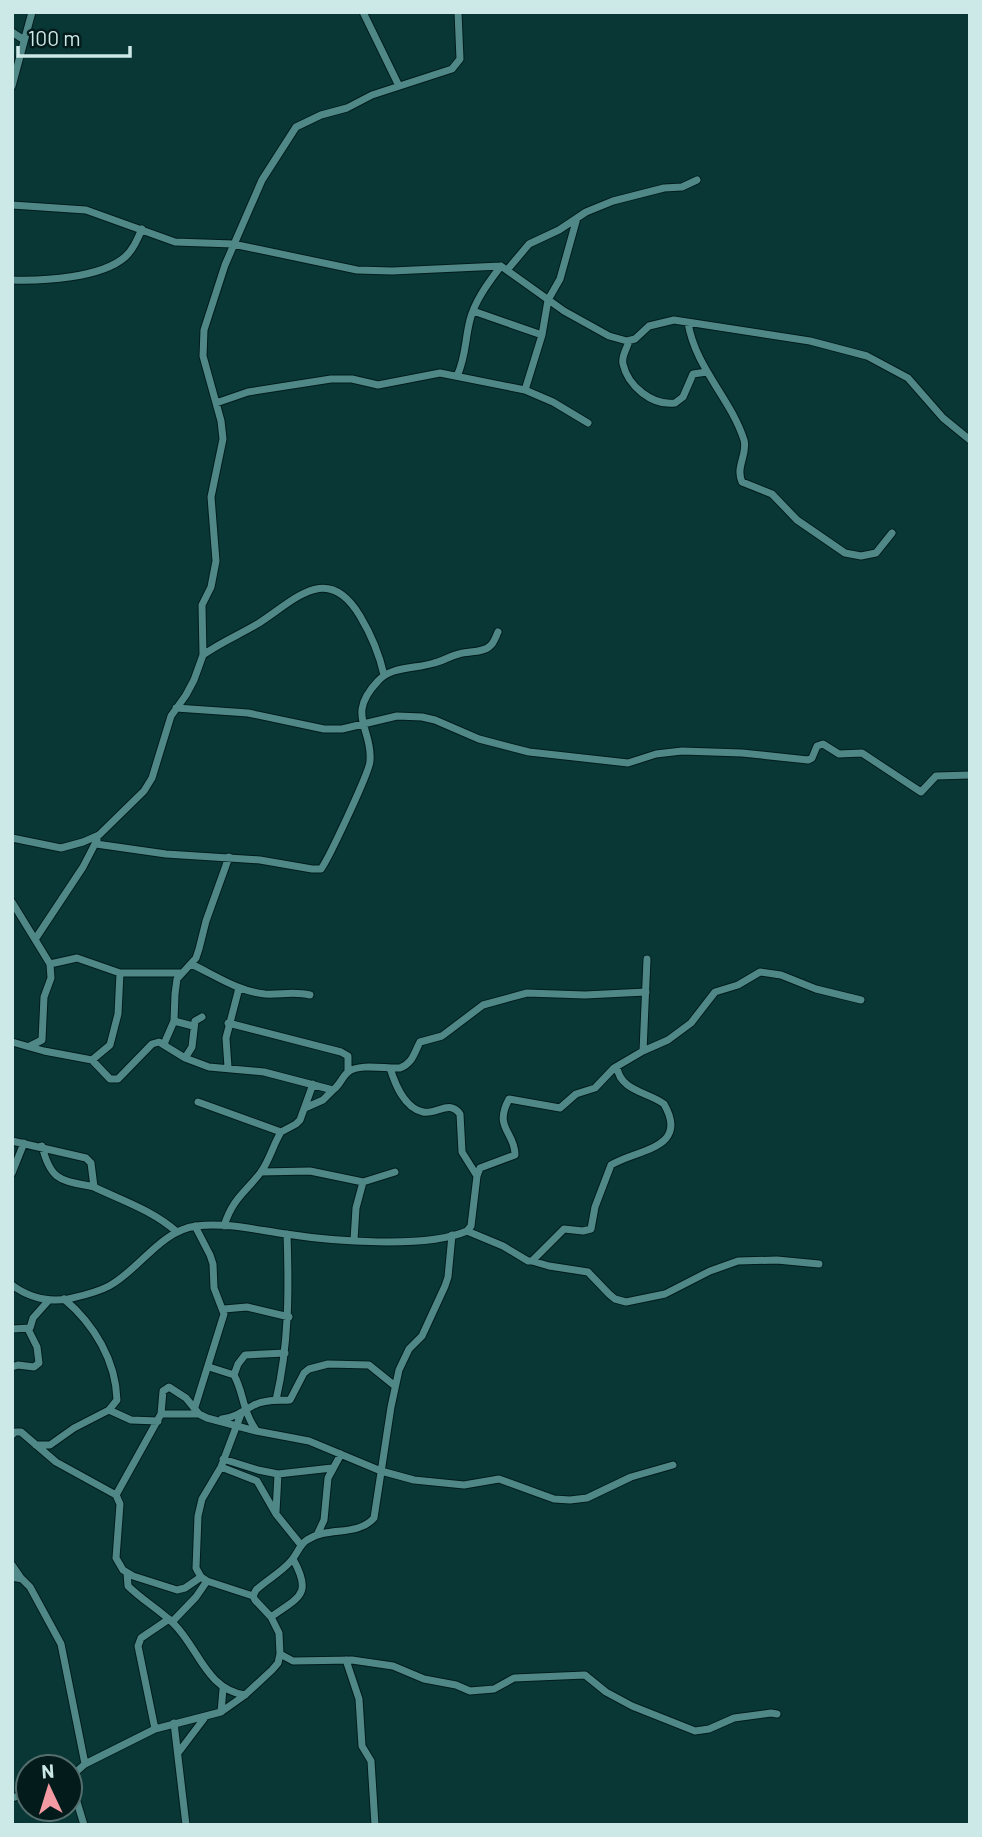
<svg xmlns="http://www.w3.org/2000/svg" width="982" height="1837" viewBox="0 0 982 1837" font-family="Barlow,sans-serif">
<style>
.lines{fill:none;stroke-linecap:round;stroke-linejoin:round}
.minor-casing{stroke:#001c1c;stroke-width:9}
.minor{stroke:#4f8887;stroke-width:7}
</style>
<rect width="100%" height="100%" fill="#083736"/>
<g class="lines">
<g class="minor-casing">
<path id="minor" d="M363,12L399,86
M12,32L24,40
M12,86L32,12
M12,205L86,210L175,242L233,244L357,270L392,271L501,266L564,311L609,336L627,341L635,339L649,326L674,320L810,341L867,356L908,378L943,418L970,440
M508,269L529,244L559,230L586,212L613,201L664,188L682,187L697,180
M12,280C43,281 101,278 125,257C133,250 137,240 142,229
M473,311L542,335
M688,323C696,369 730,397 744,440C748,454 735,467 742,482L772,494L797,520L845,553L861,556L876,553L892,533
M629,341C627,349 621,356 623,364C628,386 652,406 675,403L683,397L693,374L707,372
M457,376C466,357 465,339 470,320C475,300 489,282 501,266
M525,390L542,335L548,300L560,279L577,218
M216,403L248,392L331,379H352L378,385L440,373L525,390L553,402L588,423
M203,655C221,642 241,634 259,623C296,599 328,562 360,616C372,636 379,653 384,675
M176,708L248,713L324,729H342L397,716L422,717L435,720L479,739L529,752L628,763L656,754L682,751L742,753L808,760L812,758L817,746L823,744L839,754L862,753L921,792L936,776L970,775
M12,838L61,848L83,842L99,835L144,791L152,778L171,716L186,695L194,680L203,655L202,605L211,587L216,561L211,497L223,439L221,421L203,356L204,330L225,265L262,180L296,127L321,115L347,108L372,95L452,69L460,59L458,12
M96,844L166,854L260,860L312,869H321C328,860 370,771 370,761C373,728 345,716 378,681C391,666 416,669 434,663C443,661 450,656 459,654C468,651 483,653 490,646C494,643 496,636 498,632
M12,902L50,964L51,978L44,997L42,1040L30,1046
M36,938L83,867L97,840
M50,964L77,958L120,973H182
M191,964C215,975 237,991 265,994C280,995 294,991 310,995
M174,1021L193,1026
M228,1023L341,1052L348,1056V1072
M12,1042L44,1051L92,1060L110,1079H118L152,1044L159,1042L185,1058L209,1067L264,1072L333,1090C340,1085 342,1077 348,1072C360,1063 386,1069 400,1068C413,1063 414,1053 420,1042L442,1036L483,1005L527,993L585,995L646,992
M164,1044L174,1021L175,994L177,979L196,958L199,949L206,921L229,857
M643,1051L668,1040L691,1023L715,992L738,985L760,972L781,975L816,989L861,1000
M185,1058L192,1047L195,1021L202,1017
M92,1060L110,1045L118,1014L120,973
M228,1067L226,1038L239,988
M390,1068C395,1084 404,1108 423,1112C437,1115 449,1099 460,1114L462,1152L477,1176
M198,1102L281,1132
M305,1108L323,1100L333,1090
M12,1141L86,1158L91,1163L94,1187C123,1201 152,1210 177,1232
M42,1146C51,1182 61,1180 94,1187
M261,1172L310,1171L363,1182
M12,1173L24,1143
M224,1226C233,1198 245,1193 261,1172C270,1159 273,1145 281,1132L296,1124L300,1120L313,1084
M467,1231L503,1246L528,1261H532L564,1229L583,1231L591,1229L595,1207L611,1165C637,1149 690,1149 664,1104C648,1092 620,1091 617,1067
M354,1240L356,1208L363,1182L395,1172
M532,1261L549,1266L588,1272L609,1294L615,1299L626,1302L665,1294L710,1271L738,1261L777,1260L819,1264
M12,1285C28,1297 48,1302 68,1299C81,1296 96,1293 109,1286C139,1270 160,1231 196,1226C225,1222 257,1230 286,1234C331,1241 426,1249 467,1231L471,1226L477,1176L480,1168L515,1155C515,1131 493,1129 509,1099L560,1108L576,1094L595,1088L614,1068L643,1051L647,959
M224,1309L247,1307L289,1317
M12,1329L30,1328L33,1318L49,1300
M12,1367L18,1365L34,1367L39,1363L37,1347L28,1329
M209,1367L234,1375C244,1393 242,1410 256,1430
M234,1375L238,1364L245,1355L285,1353
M276,1400C289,1345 289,1290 287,1234
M195,1407L224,1314L214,1288L213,1264L210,1255L195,1226
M109,1410L131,1420L158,1421
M161,1414H199
M241,1414L221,1467L202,1499L198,1516L196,1568L201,1577L207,1581L253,1596
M222,1419C236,1417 243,1411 254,1405C266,1399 278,1401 290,1400L304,1373L309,1369L328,1364L369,1365L395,1386
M12,1435L15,1432H21L56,1462L116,1495L120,1504L116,1558L123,1570L133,1576L177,1590L185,1588L201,1577
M36,1445H50L74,1428L109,1410L117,1400C116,1361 94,1324 64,1299
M223,1459L258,1470L278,1474L332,1468
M221,1467L257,1481L276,1514L301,1545
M116,1495L161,1414L163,1391L169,1387L186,1398L199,1414L207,1418L256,1431L309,1441L381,1471L414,1480L464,1485L499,1479L554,1499L570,1500L587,1498L631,1477L673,1465
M276,1512L278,1474
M317,1535L324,1520L328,1478L341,1454
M12,1565L21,1578
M127,1573L128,1586C142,1600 160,1610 174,1624C199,1649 206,1689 245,1695
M12,1577L22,1579L30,1587L61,1644L85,1764
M271,1617C299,1597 313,1595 293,1559
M172,1622L196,1597L207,1581
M280,1654L293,1661L352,1660L393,1666L424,1679L456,1685L470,1691L494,1689L514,1678L585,1675L606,1692L632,1706L695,1731L709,1729L734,1718L771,1713L777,1714
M346,1660L359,1699L362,1746L371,1761L375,1825
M221,1712L223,1689
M174,1723L186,1825
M155,1729L138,1646L141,1638L169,1619
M178,1753L206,1716
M12,1798L28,1793
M84,1825L74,1792L76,1772L85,1764L155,1729L221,1712L245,1695L272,1670L278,1663L280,1654L279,1633L271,1617L255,1600L253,1596L256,1590C267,1580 280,1573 290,1562C297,1555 299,1545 307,1540C328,1526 357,1537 374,1518L391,1407L399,1370L409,1349L422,1336L445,1286L448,1277L452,1235"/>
</g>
<use href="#minor" class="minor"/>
</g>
<rect width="982" height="1837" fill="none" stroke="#cce9e8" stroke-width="28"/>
<g transform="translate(49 1788) rotate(356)"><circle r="33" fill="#041b1b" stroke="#546d6d" stroke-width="2"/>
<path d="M0-5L12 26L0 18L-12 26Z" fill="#f49aa3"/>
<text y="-10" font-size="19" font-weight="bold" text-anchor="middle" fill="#cce9e8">N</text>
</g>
<path d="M18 46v10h112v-10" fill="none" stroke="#cce9e8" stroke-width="3.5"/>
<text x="28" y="46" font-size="21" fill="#cce9e8" stroke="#041b1b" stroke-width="5" paint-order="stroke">100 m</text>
</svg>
